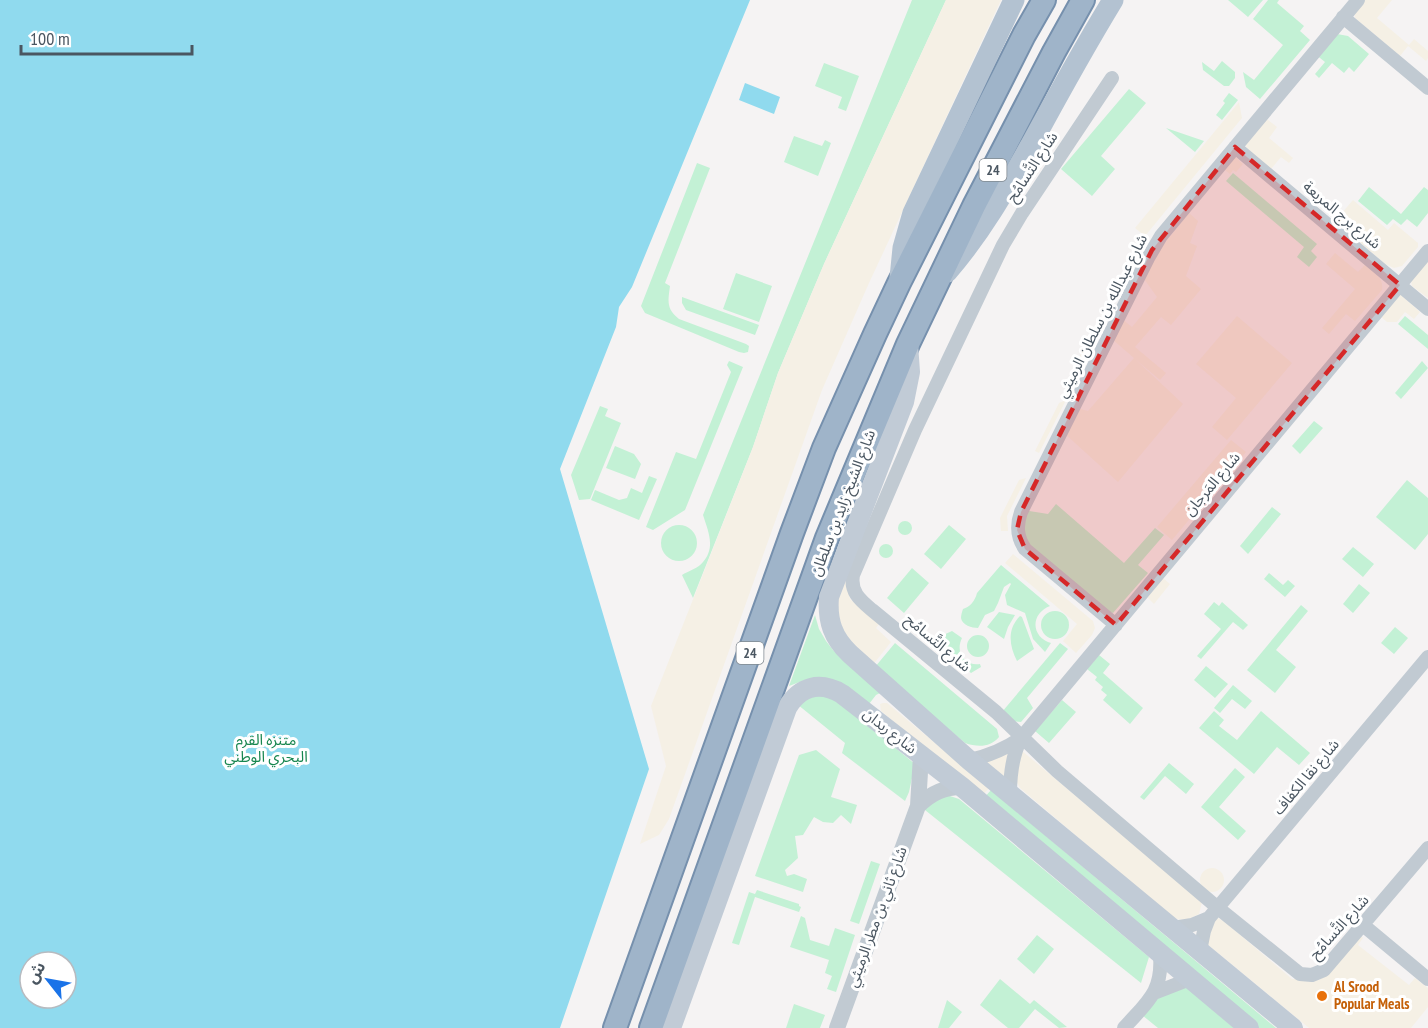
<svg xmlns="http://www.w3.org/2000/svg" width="1428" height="1028" viewBox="0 0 1428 1028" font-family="'PT Sans Narrow','Noto Sans Arabic',sans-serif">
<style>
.green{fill:#c3f1d5}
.sand{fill:#f5f0e5}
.water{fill:#90daee;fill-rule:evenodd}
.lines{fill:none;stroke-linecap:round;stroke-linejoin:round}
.trunk-casing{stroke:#7690ad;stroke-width:26}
.minor{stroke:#c1cad2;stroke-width:14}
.tertiary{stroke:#c1cad2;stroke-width:16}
.secondary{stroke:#c1cbd6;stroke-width:20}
.primary{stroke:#b3c2d1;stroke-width:21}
.trunk{stroke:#9fb4c9;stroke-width:22}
.marked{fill:#d62828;fill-opacity:0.2;stroke:#d62828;stroke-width:4.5;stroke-dasharray:12 8;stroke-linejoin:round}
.food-dot{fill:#e8710a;stroke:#fff;stroke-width:2}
.labels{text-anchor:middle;stroke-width:6;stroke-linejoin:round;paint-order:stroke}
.shield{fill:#fff;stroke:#808990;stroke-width:1.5}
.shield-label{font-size:14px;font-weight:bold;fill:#4a5661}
.street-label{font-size:15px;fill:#4a5661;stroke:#fff}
.park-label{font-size:15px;fill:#17864f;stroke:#fff}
.food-label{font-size:15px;font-weight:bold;fill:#c56008;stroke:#fff;text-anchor:start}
</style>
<rect width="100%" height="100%" fill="#f5f3f3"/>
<path class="green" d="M912,0H946L824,264L778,373L753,447L693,598L682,575C688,571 699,568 703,562C716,547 708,531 703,515Z
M1228,0H1263L1248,17Z
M1268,0H1279L1277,3L1304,26L1300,31L1310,40L1260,99L1246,87L1243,72L1254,80L1283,45L1253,19Z
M1337,34L1348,36L1369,54L1354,72L1349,67L1344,73L1332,63L1319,78L1315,74L1325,62L1315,54Z
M1222,61L1235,72V78L1229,86H1224L1203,70L1202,62L1214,71Z
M824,63L859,76L846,111L838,108L842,97L815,86Z
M1129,89L1146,103L1101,156L1115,169L1092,196L1061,169Z
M1229,93L1238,100L1222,120L1216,115L1225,103L1223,101Z
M1166,128L1204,141L1195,152Z
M794,136L822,146L825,140L831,143L818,176L784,162Z
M697,163L710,168L665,283L670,286C668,301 666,309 679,319L746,344L749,346L748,352L744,353L739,352L645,313L641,306Z
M1233,173L1317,244L1311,251L1317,257L1309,267L1297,257L1304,247L1226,181Z
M1369,187L1401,214L1424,187L1428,190V213L1417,227L1407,219L1401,225L1393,219L1387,225L1358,201Z
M736,273L772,286L759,322L723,309Z
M682,297L759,325L755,335L686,310L682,303Z
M1405,316L1428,335V349L1398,324Z
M729,361L743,367L685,510L653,530L646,527L676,452L696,459L731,372L727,365Z
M1422,361L1428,368L1401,399L1395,393Z
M600,406L608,409L605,416L621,423L590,499L579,500L571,475Z
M1314,421L1323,428L1300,454L1292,446Z
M615,446L634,454L641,464L635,479L606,468Z
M649,476L657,479L639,520L591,500L595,490L619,500L627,498L631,488L642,493Z
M1407,480L1428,498V534L1415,550L1376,517Z
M1056,504L1124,563L1155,528L1164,535L1138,565L1148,573L1113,613L1100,608L1022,542L1023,510L1048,514Z
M1272,507L1281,514L1248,554L1240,546Z
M898 528a7 7 0 1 1 14 0a7 7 0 1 1-14 0Z
M949,525L966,539L941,569L924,554Z
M661 543a18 18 0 1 1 36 0a18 18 0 1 1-36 0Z
M879 551a7 7 0 1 1 14 0a7 7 0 1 1-14 0Z
M1353,547L1374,564L1363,577L1342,559Z
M1001,565L1050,606C1030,614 1031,637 1051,643L1045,652L1033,639L1025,613L1007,605L1005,595L1011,584L1010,583L1004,587L998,603L994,611L985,615L978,628C972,628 962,625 961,618C961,615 962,612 963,609C970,607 975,601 977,593Z
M912,568L929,583L904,613L887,598Z
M1269,573L1283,585L1288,580L1295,586L1285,597L1264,579Z
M1359,584L1370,593L1353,613L1343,604Z
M1214,602L1219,606L1222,602L1248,625L1243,630L1233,622L1201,659L1197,656L1221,629L1204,614Z
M1301,605L1308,611L1276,650L1296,667L1275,693L1247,670Z
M1041 625a14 14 0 1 1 28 0a14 14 0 1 1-28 0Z
M999,612L1015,615L1008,627L1004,639L987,627Z
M815,615L819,629L826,641L833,650L882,692L876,695L869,704L805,680L789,686Z
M1020,616L1022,617L1034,649L1017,661C1009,645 1007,629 1020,616Z
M1395,627L1408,638L1394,654L1381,643Z
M952,631L962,638C955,652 964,666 980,664L981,667L971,673L935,643L941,636Z
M967 646a11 11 0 1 1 22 0a11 11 0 1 1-22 0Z
M895,643L997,729L999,737C990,748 977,747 965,743L875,667Z
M1060,643L1068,649L1027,698L1033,708L1021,722L1012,721L1002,712Z
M1099,655L1110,664L1103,673L1143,708L1130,724L1103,700L1107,695L1101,690L1103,687L1095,680L1097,677L1087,669Z
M1206,666L1228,684L1215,698L1194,680Z
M1233,685L1252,701L1245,709L1232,699L1220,713L1214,708Z
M828,693L915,764L909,792L905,801L842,753L845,743L792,700Z
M1062,700L1076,712L1049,743L1035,731Z
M1214,711L1224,720L1219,726L1237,740L1261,711L1310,753L1299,765L1277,747L1254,774L1199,728Z
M816,750L840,769L831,797L857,805L851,824L841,815L833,823L823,822L814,817L803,835L795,836L798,858L785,870L787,876L794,874L807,879L803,892L755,876L799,755Z
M1169,763L1194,784L1186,794L1165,776L1144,800L1140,797Z
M1235,768L1245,777L1219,807L1246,831L1238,840L1201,807Z
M991,790L1276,1028H1257L983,799Z
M944,794L959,799L1149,957L1141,983L920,806Z
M871,861L880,864L859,924L850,921Z
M757,890L799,904V906L801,907L799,912L755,897L739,945L732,943L749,892L755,894Z
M801,916L805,918L810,940L829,946L835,928L855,935L836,992L827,989L832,976L825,973L829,960L790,947Z
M1037,935L1054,949L1034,974L1017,959Z
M1000,979L1030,1004L1034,1000L1067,1027L1059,1028L1035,1009L1019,1028H1008L980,1005Z
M1185,986L1234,1028H1158L1142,1015L1157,996Z
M947,1000L962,1012L949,1028H938Z
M794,1004L825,1015L820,1028H786Z"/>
<path class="sand" d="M946,0H1001L869,283L822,390L669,819L659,835L640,844L666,766L651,706L753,447L778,373L824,264Z
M1359,0H1392L1377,18L1409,45L1414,39L1428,51V58L1426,61L1408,46L1400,56L1355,18L1354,10Z
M1239,102L1242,118L1145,236L1135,228Z
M1263,116L1277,127L1269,138L1293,158L1289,163L1281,157L1271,169L1250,152L1245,145Z
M1235,157L1243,164L1236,172L1233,170L1230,174L1220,166Z
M1353,200L1388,230L1394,223L1418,243V247L1402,266L1394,268L1385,264L1335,221Z
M1189,213L1198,221L1190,243L1197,246L1186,276L1201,289L1171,325L1161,317L1135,347L1166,373L1160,380L1135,359L1183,404L1118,482L1064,433L1076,408L1088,411L1134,358L1112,339L1122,319L1132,327L1157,297L1142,276L1160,249Z
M1142,246L1115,299L1111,297L1135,248Z
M1335,253L1358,272L1365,265C1374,272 1384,277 1382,290L1355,321L1346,314L1329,334L1322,328L1355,289L1326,264Z
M1428,255V298L1412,286L1410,276Z
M1400,294L1420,312L1414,319L1405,312L1397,322H1387L1378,314Z
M1237,316L1292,363L1227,440L1212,427L1236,398L1196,364Z
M1101,326L1075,379L1070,376L1094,328Z
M1066,400L1039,453L1035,451L1059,403Z
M1231,440L1246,452L1172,540L1157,527Z
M1026,478L1007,516L1008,531H1001L1000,518L1019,480Z
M1013,554L1093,621L1095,628L1092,635L1076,653L1063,641L1077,624L1005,563Z
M843,557L850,599L879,624L876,628L891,642L872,666L840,639L830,589Z
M1163,578L1170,584L1154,604L1146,596Z
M883,703H887L989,788L982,796L881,711L880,704Z
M1012,748L1003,782L982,764Z
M1021,750L1202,902L1199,914C1188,919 1184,922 1172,917L1020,788L1015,779Z
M1200 880a12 12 0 1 1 24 0a12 12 0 1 1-24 0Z
M1218,918L1225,922L1292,979L1319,980L1356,936L1360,935L1363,938L1358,945L1409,985L1415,978L1428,988V1007L1411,1028H1309L1207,944L1212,919Z"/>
<path class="water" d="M0,0H750L632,287L619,307L616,327L560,469L649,769L560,1028H0ZM30,962H66V998H30Z
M745,83L780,97L774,114L739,100Z"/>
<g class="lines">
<g class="trunk-casing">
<path id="trunk" d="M615,1028L792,533L824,448L875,334L899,283L1024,35L1044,0
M651,1028L827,538L908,344L974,206L1054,52L1083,0"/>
</g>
<path class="minor" d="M1343,17L1428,88
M1112,78L1022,213L1003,245L915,430L853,575C850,592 860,600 872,610L996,712L1057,771L1218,908L1300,974L1312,975L1324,970L1428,848
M1235,147L1428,309
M1116,625L1025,549C1017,537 1016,526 1021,512L1148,258L1161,236L1358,0
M969,760C989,756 1005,749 1021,738
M1010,794C1010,774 1012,756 1021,738L1428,251
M1363,925L1428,979
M1173,928L1192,925L1209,918
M1200,951L1204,931L1209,918L1428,657
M1154,993L1190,979
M1124,1028C1147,1002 1163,992 1160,955"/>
<path class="tertiary" d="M918,806C931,793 944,787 962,787
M837,1028L918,806L921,755"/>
<path class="secondary" d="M908,344L910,372L904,402L829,597C827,621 833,638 850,654L969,760L1293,1028
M671,1028L787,708C800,686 820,681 842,694L962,787L1249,1028"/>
<path class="primary" d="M947,272C982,232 1007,187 1033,141C1059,93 1085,46 1113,0
M900,278L903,248L913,213L1014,0"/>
<use href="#trunk" class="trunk"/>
</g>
<path class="marked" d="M1235,147L1400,285L1116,625L1025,549L1017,530L1021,512L1152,250Z"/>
<circle class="food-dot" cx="1322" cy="996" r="6"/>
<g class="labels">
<g class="shield">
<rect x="979.5" y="159" width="27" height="22" rx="4.5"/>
<rect x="736.5" y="642" width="27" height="22" rx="4.5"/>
</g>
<g class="shield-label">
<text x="993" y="175">24</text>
<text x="750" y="658">24</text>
</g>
<g class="street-label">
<text transform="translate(1032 167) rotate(-57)" y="5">شارع التَّسامُح</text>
<text transform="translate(1342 215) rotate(40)" y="5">شارع برج المربعة</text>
<text transform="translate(1102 316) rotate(-63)" y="5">شارع عبدالله بن سلطان الرميثي</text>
<text transform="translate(1212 484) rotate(-50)" y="5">شارع المَرجان</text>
<text transform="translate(843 503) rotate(-69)" y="5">شارع الشيخ زايد بن سلطان</text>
<text transform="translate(938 643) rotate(40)" y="5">شارع التَّسامُح</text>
<text transform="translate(890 731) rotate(38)" y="5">شارع ربدان</text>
<text transform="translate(1306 777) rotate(-50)" y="5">شارع نقا الكفاف</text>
<text transform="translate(877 917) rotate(-70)" y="5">شارع ثاني بن مطر الرميثي</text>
<text transform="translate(1339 927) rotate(-48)" y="5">شارع التَّسامُح</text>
</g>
<g class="park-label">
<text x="266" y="745">متنزه القرم<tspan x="266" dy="17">البحري الوطني</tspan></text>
</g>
<g class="food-label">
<text x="1334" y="992">Al Srood<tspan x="1334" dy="17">Popular Meals</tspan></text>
</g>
</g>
<g transform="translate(48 980) rotate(301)"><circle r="28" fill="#ffffff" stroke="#b7bbc0" stroke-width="1.5"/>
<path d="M0-4.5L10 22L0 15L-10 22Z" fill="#1a73e8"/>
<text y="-9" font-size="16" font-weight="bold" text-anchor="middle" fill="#4a5661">ش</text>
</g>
<path d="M21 45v9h171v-9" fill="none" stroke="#4a5661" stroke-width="3"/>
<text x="30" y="45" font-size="18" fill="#4a5661" stroke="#ffffff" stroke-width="4.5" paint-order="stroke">100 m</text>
</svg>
